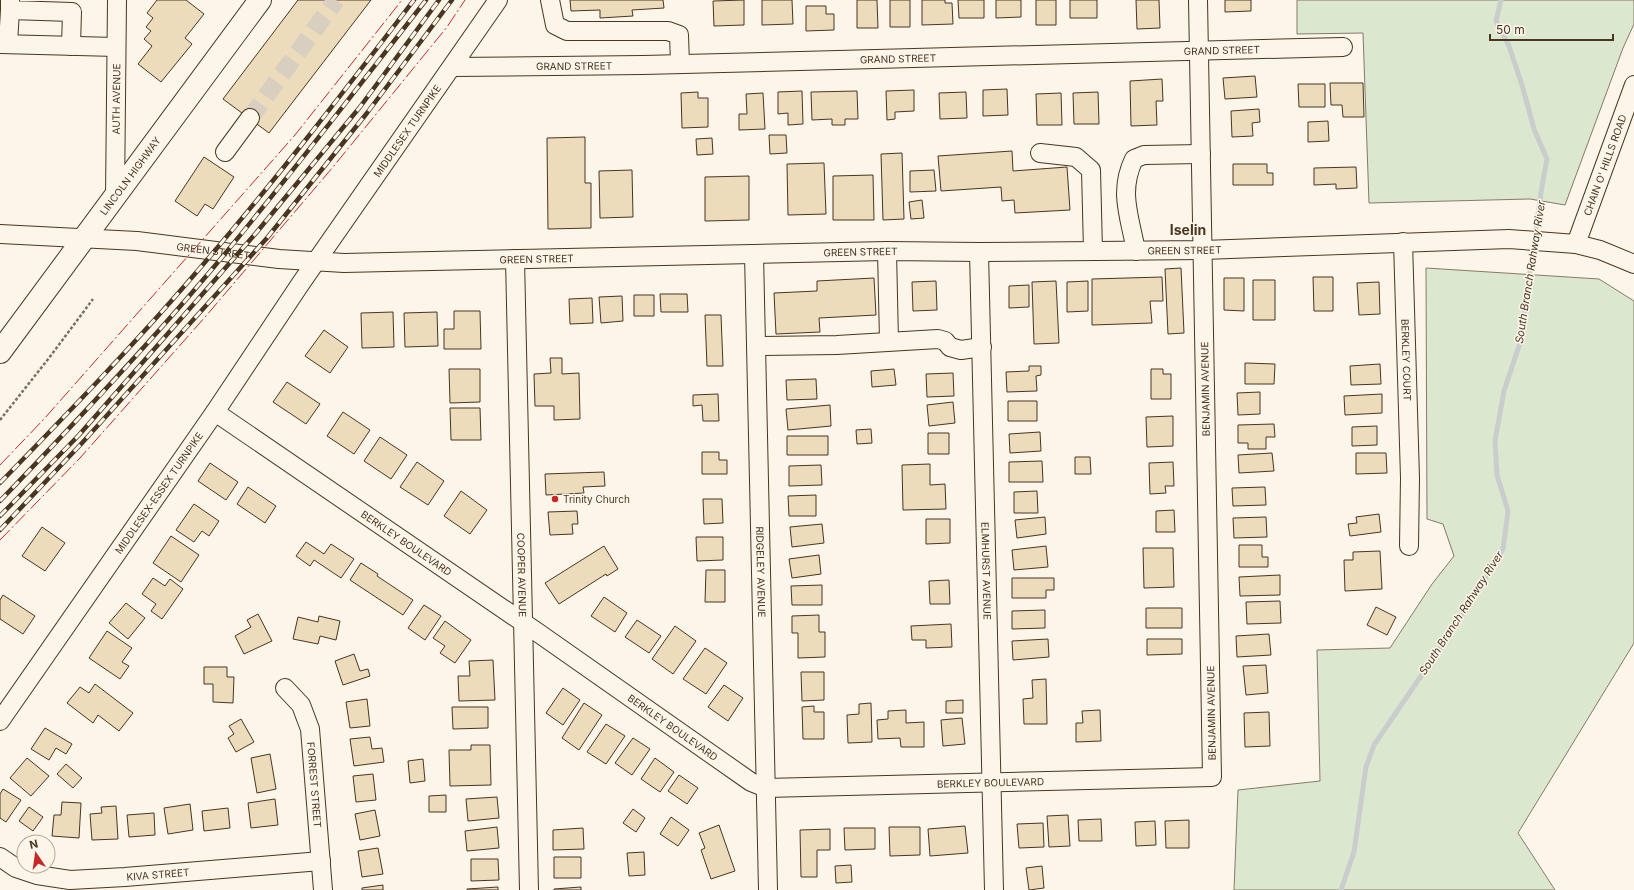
<svg xmlns="http://www.w3.org/2000/svg" width="1634" height="890" viewBox="0 0 1634 890" font-family="Inter,sans-serif">
<style>
.green{fill:#dce7d0;stroke:#887966}
.lines{fill:none;stroke-linecap:round;stroke-linejoin:round}
.stream{stroke:#c9cecd;stroke-width:5}
.building{fill:#ecdcbc;stroke:#4a3520}
.minor-tunnel{stroke:#d8cfc1;stroke-width:18;stroke-dasharray:18 9;stroke-linecap:butt}
.minor-casing{stroke:#4a3520;stroke-width:20}
.major-casing{stroke:#4a3520;stroke-width:24}
.path{stroke:#7f6f5c;stroke-width:2.5;stroke-dasharray:3 2;stroke-linecap:butt}
.minor{stroke:#fbf6e9;stroke-width:18}
.major{stroke:#fbf6e9;stroke-width:22}
.rail-casing{stroke:#4a3520;stroke-width:4.5}
.rail{stroke:#fbf6e9;stroke-width:3;stroke-dasharray:9;stroke-linecap:butt}
.power{stroke:#c62828;stroke-width:1;stroke-dasharray:14 3 2 3;stroke-linecap:butt}
.poi-dot{fill:#c62828;stroke:#fbf6e9;stroke-width:1.5}
.labels{text-anchor:middle;stroke-width:3;stroke-linejoin:round;paint-order:stroke}
.street-label{font-size:10px;fill:#4a3520;stroke:#fbf6e9}
.poi-label{font-size:10px;fill:#4a3520;stroke:#fbf6e9;text-anchor:start}
.water-label{font-size:11px;font-style:italic;fill:#4a3520;stroke:#fbf6e9}
.district-label{font-size:14px;font-weight:bold;fill:#4a3520;stroke:#fbf6e9}
</style>
<rect width="100%" height="100%" fill="#fbf6e9"/>
<path class="green" d="M1297,0H1634V24L1623,48L1565,205L1530,199L1369,203L1363,33L1297,34Z
M1426,268L1599,279L1634,301V643L1518,833L1555,890H1234L1238,790L1320,781L1317,650L1390,648L1432,584L1454,556L1443,524L1427,519Z"/>
<g class="lines">
<path class="stream" d="M1341,890L1354,852L1366,767L1374,745L1466,610L1503,549L1508,511L1497,475L1495,441L1504,391L1520,343L1542,186L1547,159L1534,129L1522,85L1509,46L1496,21L1501,0"/>
</g>
<path class="building" d="M157,0H186L204,14L185,38L192,44L161,82L138,64L152,46L144,39L151,31L146,27L153,18L147,13Z
M298,0H371L269,133L223,99Z
M570,0H663L664,8L632,10L633,16L600,18V10L571,11Z
M744,0V25L714,26L713,1Z
M762,0H792L793,24L762,25Z
M857,0H877L878,28H857Z
M890,0H910V27H890Z
M922,0H945V3H952L953,24L922,25Z
M958,0H984V18H959Z
M996,0H1021V17L996,18Z
M1036,0H1056V25H1036Z
M1070,0H1097V18H1070Z
M1136,0H1159L1160,28L1137,29Z
M1225,0H1251V11L1225,12Z
M806,6H826V14H834V30L806,31Z
M1255,76L1257,97L1225,99L1223,78Z
M1162,79L1163,101H1156L1157,125L1131,126L1130,81Z
M1330,83H1363L1364,117H1343L1342,105H1331Z
M1298,84H1325V107H1299Z
M1007,89L1008,115L983,116V90Z
M914,90V111L895,112V119L887,120L886,91Z
M802,91L803,124L788,125V113L778,114V92Z
M857,91L858,119H845V125H832V119L812,120L811,92Z
M698,92V98H708V127L682,128L681,93Z
M966,92L967,118L940,119L939,93Z
M1098,92L1099,124H1074L1073,93Z
M763,93L765,129L739,130V114H747L746,94Z
M1061,93L1062,125H1037L1036,94Z
M1259,109L1260,122L1252,123L1253,136L1232,137L1231,111Z
M1328,121L1329,141L1308,142V122Z
M769,135H786L787,153L770,154Z
M585,137V183H591V228L548,229L547,138Z
M712,138L713,154L697,155L696,139Z
M1012,151L1013,171L1067,167L1070,210L1015,213L1014,200L1002,201L1001,187L941,191L938,156Z
M902,153L904,219L883,220L881,154Z
M204,157L234,177L213,209L205,204L197,216L175,201Z
M824,163L826,214L788,215L787,164Z
M1233,164H1267V173H1273V185H1233Z
M1356,167L1357,188L1336,189V184L1314,185V168Z
M632,170L633,217L600,218L599,171Z
M934,170L936,191L910,192V171Z
M873,175L874,220H833V176Z
M749,176V220L705,221V177Z
M922,200L924,218L911,219L909,202Z
M1181,268L1184,333L1168,334L1165,269Z
M1162,277L1163,301H1150L1152,323L1092,325V279Z
M1313,277H1333V311H1314Z
M874,278L876,315L819,318L820,332L776,334L774,293L817,291V281Z
M1224,278H1244V311L1224,310Z
M1253,280H1275V320H1253Z
M936,281L937,310L913,311L912,282Z
M1056,281L1059,343L1034,344L1032,282Z
M1088,281V311L1067,312V282Z
M1379,282L1380,314L1359,315L1357,283Z
M1029,285V307L1009,308V286Z
M660,294H687L688,312H661Z
M634,295H654V316H634Z
M622,296L623,321L601,323L599,297Z
M592,298L593,323L570,324L569,299Z
M454,311H480L481,349H444V329H454Z
M393,312L394,347L362,348L361,313Z
M437,312L438,346L405,347L404,313Z
M705,315H721L723,366H707Z
M324,330L348,347L330,373L305,356Z
M550,358H562V374L579,373L580,419L554,420V406H535L534,374L551,373Z
M1245,363L1275,364L1274,384H1245Z
M1380,364L1381,384L1351,385L1350,366Z
M1029,366H1041V375L1036,376L1037,391L1007,392L1006,372L1029,371Z
M449,369H480V402L450,403Z
M894,369L896,385L872,387L871,371Z
M1151,369H1163V374H1171V399H1151Z
M953,373L954,396L927,397L926,374Z
M816,379L817,399L787,400L786,380Z
M287,382L320,404L306,424L273,402Z
M1260,392V414L1238,415L1237,393Z
M718,394L719,421H703L702,405L693,406V395Z
M1382,394V413L1345,415L1344,396Z
M1008,401H1037V421H1008Z
M953,402L955,423L929,426L927,405Z
M830,405L831,426L788,430L786,409Z
M450,408H480L481,440H451Z
M343,412L370,430L354,454L327,436Z
M1173,416V446L1147,447L1146,417Z
M1274,424L1275,437H1266V449H1248V443H1238V425Z
M1377,426V445L1352,446V427Z
M871,429L872,443L857,444L856,430Z
M1040,432L1041,451L1010,453L1009,434Z
M928,433H949V454H928Z
M787,436H828V455H787Z
M380,437L407,455L391,479L364,461Z
M702,452H719V460H727V474H702Z
M1272,453L1274,471L1239,473L1238,455Z
M1356,453H1386L1387,473L1356,474Z
M1075,457H1090L1091,474H1075Z
M1042,461L1043,482H1009V462Z
M417,462L444,481L428,505L400,487Z
M1173,462L1174,486H1165L1166,493L1150,494L1149,463Z
M210,463L238,482L226,500L198,481Z
M930,464V485L945,484L946,509L903,510L902,465Z
M821,465L822,485L789,486V466Z
M604,472L605,486L583,487L584,493L546,495L545,474Z
M248,487L276,506L265,523L237,504Z
M1265,487L1266,505L1233,506L1232,488Z
M461,491L487,510L470,534L444,516Z
M1037,491L1038,513H1014V492Z
M816,495V516H789L788,496Z
M703,499H722L723,523L704,524Z
M194,504L219,521L209,536L202,531L194,542L176,530Z
M1174,510L1175,532H1156V511Z
M577,511L578,524H572L573,534L550,535L548,512Z
M1379,514L1381,532L1350,536L1348,524L1357,523L1356,517Z
M1045,517L1046,534L1017,538L1015,520Z
M1266,517L1267,537L1234,538L1233,518Z
M926,519H950V543L926,544Z
M822,524L824,543L792,547L790,527Z
M42,527L65,543L45,571L22,556Z
M171,536L199,555L181,582L153,563Z
M696,537H723V560L697,561Z
M306,542L324,554L331,544L354,559L341,578L314,560L310,566L296,556Z
M1239,545H1262V557H1268V567H1239Z
M604,546L618,569L607,576L606,574L559,604L545,583Z
M1046,546L1048,567L1014,570L1012,550Z
M1143,548H1173L1174,587L1144,588Z
M1380,551L1382,589L1345,591L1344,560H1353V552Z
M819,555L821,574L792,578L789,559Z
M361,563L378,574L377,576L413,600L403,615L350,580Z
M706,570H725V602H705Z
M1280,575V595L1240,596L1239,577Z
M153,578L165,586L170,579L183,589L162,619L151,611L156,604L142,594Z
M1012,578H1054V590H1046V598H1012Z
M949,580L950,604H930L929,581Z
M822,585V605H792L791,586Z
M3,595L35,616L23,634L0,619V600Z
M604,597L627,613L615,632L591,616Z
M1280,601L1281,623L1247,624L1246,602Z
M126,603L145,618L128,639L109,623Z
M424,605L441,616L425,640L408,628Z
M1376,607L1396,617L1387,635L1367,625Z
M1146,608H1182V628H1146Z
M1045,610V628L1012,629V611Z
M258,614L272,641L244,654L235,636L251,627L247,620Z
M819,615V632H825V657L798,658V633H792V616Z
M319,616L340,621L336,640L320,636L318,644L293,639L298,617L318,622Z
M637,620L661,636L649,653L625,637Z
M445,621L471,640L455,663L440,653L445,646L433,638Z
M951,624L952,647L926,648V640H912L911,626Z
M675,626L696,641L673,674L652,659Z
M107,631L132,648L122,662L129,666L120,679L89,658Z
M1269,634L1271,655L1237,657L1236,636Z
M1048,639L1049,657L1013,660L1012,641Z
M1147,639H1182V654L1147,655Z
M705,648L727,663L706,694L683,679Z
M354,654L360,671L368,669L370,676L343,685L335,661Z
M493,660L495,700L459,701L458,676H470L469,661Z
M1266,665L1268,693L1246,695L1243,666Z
M204,667H227V677H234L233,703L213,702V684H204Z
M801,672H824V700L802,701Z
M1046,679L1047,724H1024L1023,699L1033,698L1032,680Z
M95,684L133,713L119,731L98,715L93,723L67,703L80,687L89,693Z
M724,685L743,698L728,721L708,707Z
M563,688L580,700L563,725L546,713Z
M367,699L370,726L350,728L346,702Z
M963,700V713H946V701Z
M584,703L602,715L579,750L562,738Z
M871,703L872,742L848,743L847,715L859,714V704Z
M814,706V712H824V739H803L802,707Z
M452,707H488V728L453,729Z
M906,710V723L924,722V747H901L900,738L878,739L877,720L888,719V711Z
M1100,710L1101,741L1076,742V723H1083L1082,711Z
M1269,712L1270,746L1245,747L1244,713Z
M962,718L965,744L943,746L941,720Z
M241,719L254,742L236,752L228,738L234,734L229,726Z
M606,724L625,736L606,764L587,752Z
M45,728L72,744L66,754L56,748L49,760L31,749Z
M370,737L372,749L382,748L384,762L354,766L350,739Z
M633,738L650,749L632,775L615,763Z
M471,745H490L491,785L450,786L449,750H471Z
M270,754L276,789L257,793L251,758Z
M27,758L49,776L31,796L10,778Z
M655,758L674,772L660,792L641,779Z
M423,759L425,781L410,783L408,761Z
M66,764L82,778L73,788L57,774Z
M373,774L376,800L356,802L353,776Z
M679,775L698,788L687,804L668,791Z
M3,789L21,800L6,822L0,818V794Z
M446,795V812H429V796Z
M497,797L499,818L468,821L466,799Z
M275,799L278,825L251,828L248,803Z
M62,802L81,803L79,838L52,836L54,815H61Z
M190,804L193,830L168,834L164,808Z
M116,806L118,839L92,840L90,814L102,813L101,807Z
M29,807L43,817L33,831L19,821Z
M228,808L230,828L204,831L202,811Z
M633,809L645,818L636,832L623,823Z
M375,810L380,836L360,840L355,814Z
M154,813L155,835L129,837L127,815Z
M1068,815L1070,846L1049,847L1047,816Z
M671,817L689,830L678,846L660,834Z
M1101,819L1102,841H1079L1078,820Z
M1189,820V848H1166L1165,821Z
M1155,821L1156,845L1136,846L1135,822Z
M1043,823L1044,847L1019,848L1017,824Z
M719,825L735,871L711,879L701,850L705,848L699,833Z
M965,826L968,853L930,856L928,829Z
M497,827L499,848L467,851L465,831Z
M889,827H920V855L890,856Z
M583,828L584,849L553,850V830Z
M844,828H875V849L845,850Z
M830,829V850H817V877H801L800,830Z
M378,848L383,874L362,877L358,851Z
M644,852L645,875L629,876L627,853Z
M554,857H581V878H554Z
M471,859H498L499,880L471,881Z
M851,865L852,882L836,883L835,866Z
M1042,866L1044,888L1029,890L1026,868Z
M383,885V890H362V888Z
M498,887V890H467V889Z
M581,887V890H554V889Z"/>
<g class="lines">
<path class="minor-tunnel" d="M250,118L336,0"/>
<g class="minor-casing">
<g id="minor">
<path d="M10,0V10L72,12L71,46"/>
<path d="M550,0L555,25L567,31H668L679,35L680,64"/>
<path d="M0,44L116,47"/>
<path d="M8,44L10,10"/>
<path id="s1" d="M452,67L643,65L1343,47"/>
<path d="M225,152L250,118"/>
<path d="M1040,153L1076,157L1091,170L1093,251"/>
<path id="s2" d="M115,198L117,0"/>
<path id="s3" d="M0,234L137,241L279,259L344,263L887,251L979,252L1203,250L1509,239L1576,244L1600,250L1634,264"/>
<path id="s4" d="M1403,242L1410,478L1409,546"/>
<path id="s5" d="M1576,244L1634,85"/>
<path d="M887,251L889,341"/>
<path d="M1136,251C1130,217 1118,192 1134,159L1144,155L1201,154"/>
<path id="s6" d="M979,252L994,890"/>
<path id="s7" d="M754,254L768,890"/>
<path id="s8" d="M515,259L529,890"/>
<path d="M756,346L837,345L938,339L945,341L950,347L961,350L982,347"/>
<path id="s9" d="M215,412L537,632L751,782L766,788L1212,777L1198,0"/>
<path id="s10" d="M285,688L301,705L310,729L323,890"/>
<path id="s11" d="M0,721L215,412L301,283L498,0"/>
<path id="s12" d="M0,857L16,868L37,875L70,880L125,877L321,861"/>
</g>
</g>
<g class="major-casing">
<g id="major">
<path id="s13" d="M0,352L260,0"/>
</g>
</g>
<path class="path" d="M0,420L49,358L93,299"/>
<use href="#minor" class="minor"/>
<use href="#major" class="major"/>
<g class="rail-casing">
<path id="rail" d="M0,483C66,415 132,347 194,275C271,186 343,93 414,0
M0,501C71,427 142,352 208,274C283,185 354,92 426,0
M0,516L79,435L256,233L360,107L439,0
M0,530L82,443L267,238L367,113L452,0"/>
</g>
<use href="#rail" class="rail"/>
<path class="power" d="M0,465L44,419L295,135L402,0
M0,540L80,458L206,316L333,167L447,27L465,0"/>
</g>
<circle class="poi-dot" cx="555" cy="499" r="4"/>
<g class="labels">
<g class="street-label">
<text dy="4" stroke="none"><textPath href="#s1" startOffset="770">GRAND STREET</textPath></text>
<text dy="4" stroke="none"><textPath href="#s1" startOffset="446">GRAND STREET</textPath></text>
<text dy="4" stroke="none"><textPath href="#s1" startOffset="122">GRAND STREET</textPath></text>
<text dy="4" stroke="none"><textPath href="#s2" startOffset="99">AUTH AVENUE</textPath></text>
<text dy="4" stroke="none"><textPath href="#s11" startOffset="717">MIDDLESEX TURNPIKE</textPath></text>
<text dy="4" stroke="none"><textPath href="#s5" startOffset="84">CHAIN O' HILLS ROAD</textPath></text>
<text dy="4" stroke="none"><textPath href="#s13" startOffset="219">LINCOLN HIGHWAY</textPath></text>
<text dy="4" stroke="none"><textPath href="#s3" startOffset="214">GREEN STREET</textPath></text>
<text dy="4" stroke="none"><textPath href="#s3" startOffset="1186">GREEN STREET</textPath></text>
<text dy="4" stroke="none"><textPath href="#s3" startOffset="862">GREEN STREET</textPath></text>
<text dy="4" stroke="none"><textPath href="#s3" startOffset="538">GREEN STREET</textPath></text>
<text dy="4" stroke="none"><textPath href="#s4" startOffset="118">BERKLEY COURT</textPath></text>
<text transform="translate(1205 389) rotate(-91)" y="4">BENJAMIN AVENUE</text>
<text dy="4" stroke="none"><textPath href="#s11" startOffset="278">MIDDLESEX-ESSEX TURNPIKE</textPath></text>
<text dy="4" stroke="none"><textPath href="#s9" startOffset="232">BERKLEY BOULEVARD</textPath></text>
<text dy="4" stroke="none"><textPath href="#s6" startOffset="319">ELMHURST AVENUE</textPath></text>
<text dy="4" stroke="none"><textPath href="#s7" startOffset="318">RIDGELEY AVENUE</textPath></text>
<text dy="4" stroke="none"><textPath href="#s8" startOffset="316">COOPER AVENUE</textPath></text>
<text transform="translate(1211 713) rotate(-91)" y="4">BENJAMIN AVENUE</text>
<text dy="4" stroke="none"><textPath href="#s9" startOffset="556">BERKLEY BOULEVARD</textPath></text>
<text dy="4" stroke="none"><textPath href="#s9" startOffset="892">BERKLEY BOULEVARD</textPath></text>
<text dy="4" stroke="none"><textPath href="#s10" startOffset="105">FORREST STREET</textPath></text>
<text dy="4" stroke="none"><textPath href="#s12" startOffset="163">KIVA STREET</textPath></text>
</g>
<g class="poi-label">
<text x="563" y="503">Trinity Church</text>
</g>
<g class="water-label">
<text transform="translate(1530 272) rotate(-81)" y="4">South Branch Rahway River</text>
<text transform="translate(1461 613) rotate(-57)" y="4">South Branch Rahway River</text>
</g>
<g class="district-label">
<text x="1188" y="235">Iselin</text>
</g>
</g>
<g transform="translate(36 854) rotate(347)"><circle r="19" fill="#fbf6e9" stroke="#b4a999"/>
<path d="M0-3L7 15L0 10L-7 15Z" fill="#c62828"/>
<text y="-6" font-size="11" font-weight="bold" text-anchor="middle" fill="#4a3520">N</text>
</g>
<path d="M1490 34v6h123v-6" fill="none" stroke="#4a3520" stroke-width="2"/>
<text x="1496" y="34" font-size="12" fill="#4a3520" stroke="#fbf6e9" stroke-width="3" paint-order="stroke">50 m</text>
</svg>
